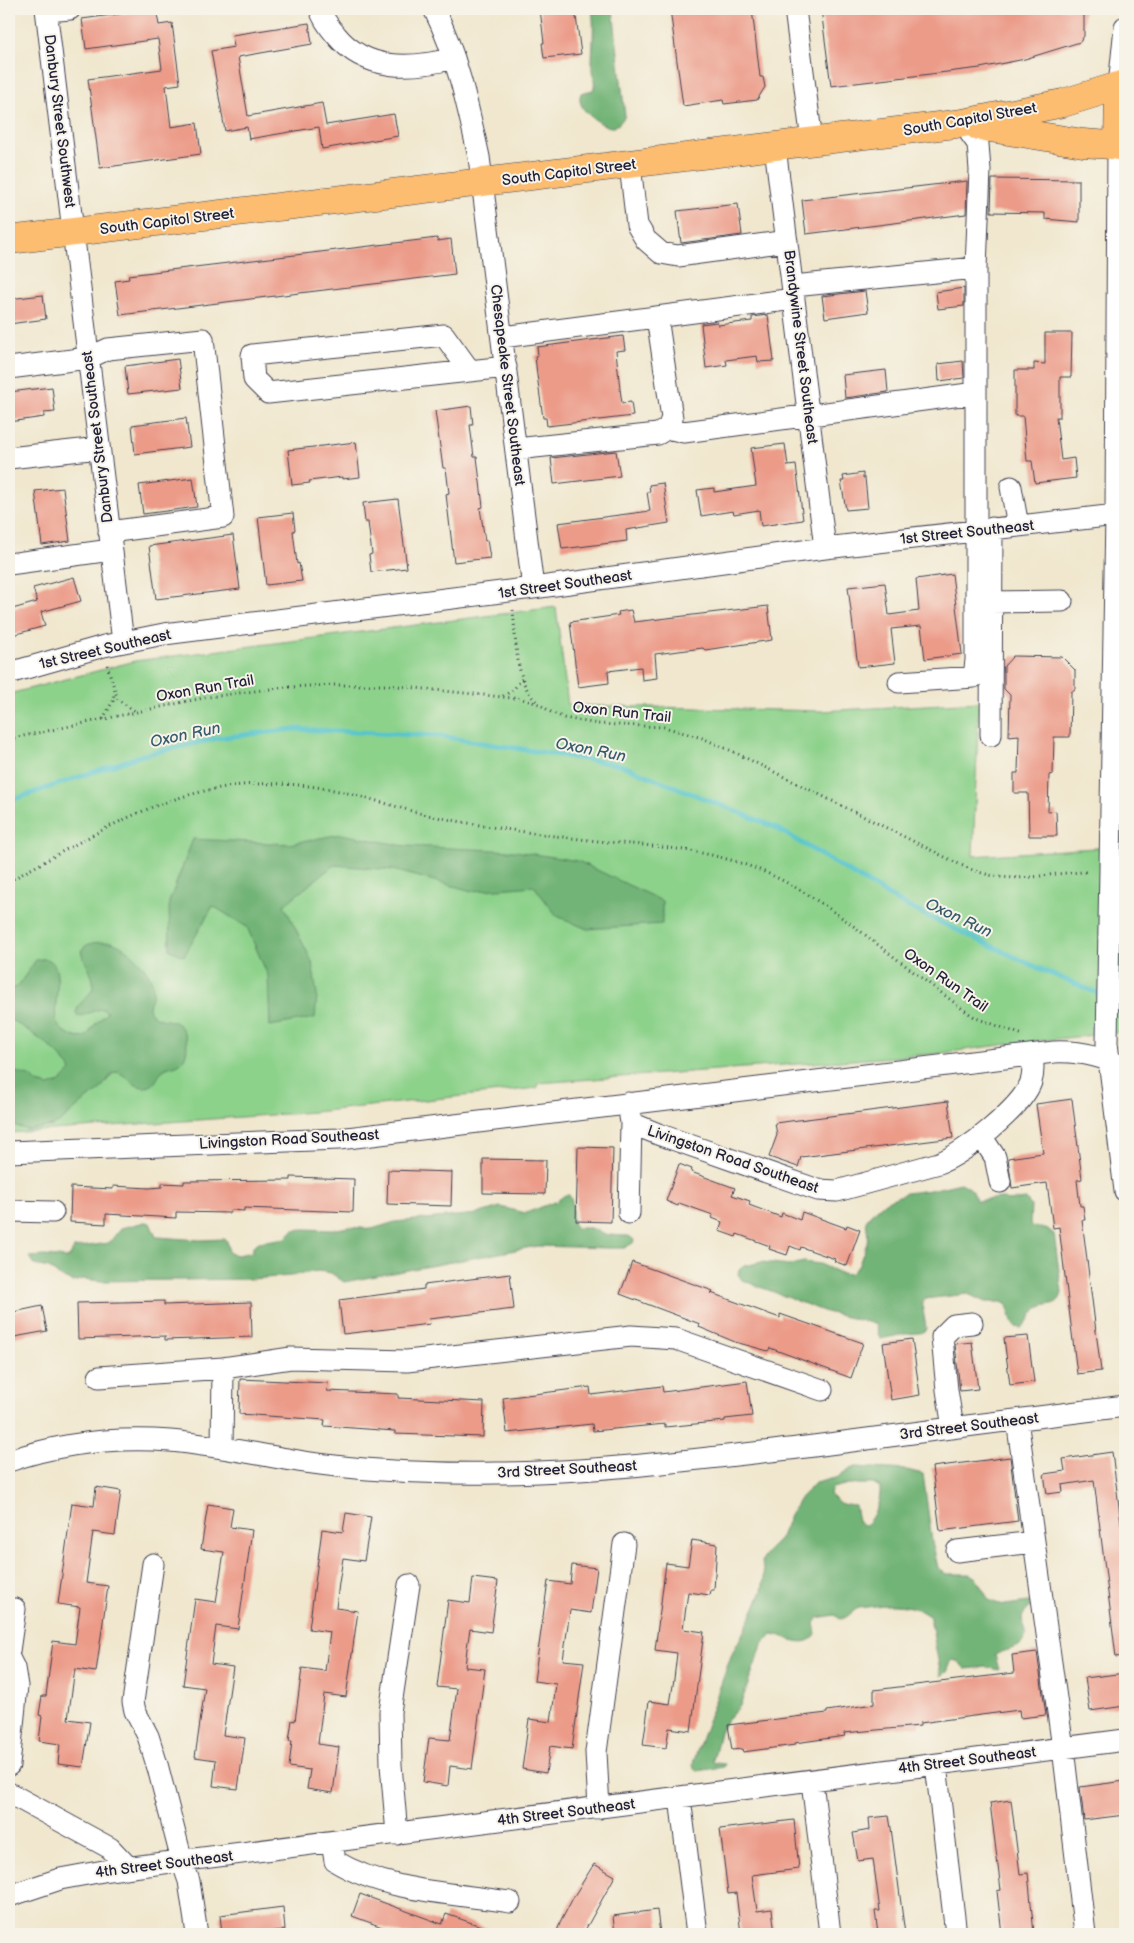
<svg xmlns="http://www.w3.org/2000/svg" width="1134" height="1943" viewBox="0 0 1134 1943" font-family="'Balsamiq Sans',sans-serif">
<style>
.green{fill:#8dd28b;stroke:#587a63}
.forest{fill:#72b477;stroke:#4a6b59;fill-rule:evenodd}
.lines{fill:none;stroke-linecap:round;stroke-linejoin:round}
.stream{stroke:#57c5cb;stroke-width:5}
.building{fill:#ec9b89}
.minor-casing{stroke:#414051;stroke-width:23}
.major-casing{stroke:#414051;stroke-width:29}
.path{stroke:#414051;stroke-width:3;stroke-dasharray:1 4;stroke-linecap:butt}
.minor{stroke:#fff;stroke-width:21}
.major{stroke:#fcbd6f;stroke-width:28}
.labels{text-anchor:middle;stroke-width:4;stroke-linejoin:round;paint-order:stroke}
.street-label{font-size:15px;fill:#22223b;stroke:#f7f3e8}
.water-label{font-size:16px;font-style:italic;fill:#355b6d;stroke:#f7f3e8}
</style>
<rect width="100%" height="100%" fill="#f7f3e8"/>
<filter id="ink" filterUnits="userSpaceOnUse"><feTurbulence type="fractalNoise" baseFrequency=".02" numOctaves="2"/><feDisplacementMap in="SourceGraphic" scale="10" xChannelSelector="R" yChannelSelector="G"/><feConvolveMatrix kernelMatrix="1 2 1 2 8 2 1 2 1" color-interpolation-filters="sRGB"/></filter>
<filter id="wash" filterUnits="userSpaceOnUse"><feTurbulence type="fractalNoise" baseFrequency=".0096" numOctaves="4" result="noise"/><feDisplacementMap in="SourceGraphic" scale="20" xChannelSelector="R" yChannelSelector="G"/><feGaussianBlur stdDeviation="1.12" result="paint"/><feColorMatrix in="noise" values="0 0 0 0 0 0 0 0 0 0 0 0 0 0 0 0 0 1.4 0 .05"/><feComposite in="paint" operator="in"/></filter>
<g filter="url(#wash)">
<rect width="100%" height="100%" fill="#f0e7ce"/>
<path class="green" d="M556,607L568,705L822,711L979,702L973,856L1095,848H1125V1034L1123,1032L1008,1044L935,1054L538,1083L537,1088L314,1112L9,1133V694L135,661Z"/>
<path class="forest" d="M592,9H613L625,116C622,120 618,126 613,127C605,128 587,115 583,108C580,103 579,99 581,93L593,90C597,81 591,75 592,66C592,47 595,28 592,9Z
M341,834L405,846L515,851L578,861L662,901V924L587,929L557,916L534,886L472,891L393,870L334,865L284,905L312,962L317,995L315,1018L270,1026L268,976L247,927L213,906L184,956L170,950L169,902L193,839L289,844Z
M111,942C129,947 155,973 153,992C153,999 147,1004 150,1011C155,1025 178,1013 185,1035C188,1043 188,1058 180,1063C175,1067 167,1066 162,1071C156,1078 156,1087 144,1087C133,1087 127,1076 118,1072L112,1074L98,1092L87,1099L60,1122L53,1126L28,1130L9,1124V1070L32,1077L37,1083L49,1086L60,1082L71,1071C65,1055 25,1027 9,1019V990L18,986L36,960C72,950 50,1009 57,1023C59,1028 64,1032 69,1034C75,1038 80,1039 87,1036L96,1023L107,1013L104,1009C94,1009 87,1016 78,1016L76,1013C78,1003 85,1000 90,993C100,982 84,963 81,951C88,940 100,943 111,942Z
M961,1183C971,1188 974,1190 976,1201L1001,1198L1007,1201L1026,1199L1031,1206L1030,1223L1031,1226L1049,1230L1054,1234L1062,1293C1059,1306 1050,1303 1040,1307C1031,1311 1029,1323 1021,1328L1016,1327L1012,1321L1007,1305L1002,1302H985L968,1294L924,1299L922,1304L926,1328L925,1331L919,1333L905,1334L880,1339L875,1324L826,1312L742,1280L738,1274L739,1270L744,1266L762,1262L790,1265L804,1262L820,1264L840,1273L851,1274L859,1264L867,1243L868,1237L866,1221L869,1216L885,1202L906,1193L930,1190Z
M565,1195H569C576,1204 569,1218 575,1228H590L608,1235L629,1236L634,1240L633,1243L624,1248H609L537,1246L344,1282L331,1273L318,1271L291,1276L251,1279L101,1281L83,1279L73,1282L59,1276L49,1268L34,1265L29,1257L45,1256L67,1258L70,1256L74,1248L109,1243L121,1228L145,1222L150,1223L156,1237H158L200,1240L224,1239L227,1241L229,1253L238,1255L252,1252L253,1246L259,1242L286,1238L293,1230L304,1229L330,1230L349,1227L372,1229L395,1222L477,1214L500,1207L526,1213L557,1201Z
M856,1467L907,1470L923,1474L932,1541L938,1568L946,1574H970L976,1578L989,1600L996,1603L1005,1605L1029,1602L1031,1605C1029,1610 1023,1613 1022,1618C1022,1623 1026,1628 1026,1634C1025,1649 1005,1649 995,1655L999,1670L986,1667L965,1669L959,1662L953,1660L951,1662L947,1672L941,1676L930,1617C909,1600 884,1605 859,1608C851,1611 849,1618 840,1619L835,1615L818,1618L814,1623L816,1634C804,1651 786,1635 772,1634L762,1645L740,1706L726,1721L720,1732L713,1760L714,1763L725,1764L724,1767L697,1771L694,1769L693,1763L731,1656L748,1623L762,1591L764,1579L762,1561L766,1553L780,1539L791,1513L801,1497L815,1483L839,1477L850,1469ZM848,1484H875L880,1487C881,1502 875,1515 865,1526H862L858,1521L855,1506C844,1505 836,1504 830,1494L832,1488Z"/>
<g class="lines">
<path class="stream" d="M9,801L143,755L218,738L294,729L440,736L621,765L775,827L904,905L1047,972L1102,995
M1114,1000L1125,1004"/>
</g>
<g id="blocks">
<path class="building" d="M156,9L159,25L172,23L180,84L166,86L171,127L197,123L201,154L100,168L88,79L162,69L158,39L86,49L82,19Z
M540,9H575L581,54L544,58L542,43H544Z
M670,9H752L760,77H763L765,87L757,100L724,104L723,100L683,106Z
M821,9H1084V36L1080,42L1025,59L980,68L831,86Z
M309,23L312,44L238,57L248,116L322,103L326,125L394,114L398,136L322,149L319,127L249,139L247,127L225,131L211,51L234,47L232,35Z
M992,179L1079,180V222L1045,219V213L991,212Z
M967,181L966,214L806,234L802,200Z
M738,204L742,235L681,243L677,211Z
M437,238L438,241L451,239L455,274L120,315L115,281L129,279L128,275Z
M964,288V306L938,309L936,292Z
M865,291L868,312L825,318L822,296Z
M43,295L46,319L9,324V299Z
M768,315L774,361L758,362L757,356L726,360L727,365L706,368L701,324L717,322L718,325L752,321V317Z
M1045,333H1072L1071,377H1060V417H1056L1061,460L1074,458L1076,478L1035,483L1032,461H1027L1023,416H1015V370H1034V363L1045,364Z
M623,336L625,350L616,351L620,389L622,403L631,402L633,416L547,426L546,418H543L537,375L535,356L538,355L537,347Z
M178,359L182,388L128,394L125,366Z
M963,361L964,378L939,381L938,364Z
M886,370L888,392L845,398L843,375Z
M52,387L55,412L44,413V417L9,422V392Z
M471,406L473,425H470L474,457H477L483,507L480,508L485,541L487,540L490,558L454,562L446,494L449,493L446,468H443L435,411Z
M186,418L190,447L135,454L132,425Z
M356,442L360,477L342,479V477L309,481L310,483L292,485L288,450Z
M785,444L788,466L796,465L803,520L761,526L759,510L734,514L733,511L701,516L697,490L714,488V492L756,486L751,448Z
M616,451L620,476L554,484L551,458Z
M863,473V478H865L868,508L846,510L841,481H844L843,476Z
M193,478L197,507L143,514L139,485Z
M663,483L669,523L626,530L627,541L562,549L558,523L650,511L647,492H650L649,485Z
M63,488L70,541L42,545L35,491Z
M398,499L407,568L371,572L369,555L372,554L368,522H365L363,503Z
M293,513L295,530L293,531L297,564L299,563L302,581L266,585L258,517Z
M233,535L240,589L156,599L149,546Z
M952,574L962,654L925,659L921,626L891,629L895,663L858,667L848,587L885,583L889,615L919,611L916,579Z
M74,577L81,601L41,612L45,626L9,636V610L37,602L33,588Z
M768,606L772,640L705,650L703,648L655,654L657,678L642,680L641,667L608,671L609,683L578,687L570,622L619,615L618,612L631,610L634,622Z
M1013,656L1062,657L1075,670V689L1071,692L1070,737H1054L1053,774L1049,775L1048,812L1056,811L1057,836H1029L1028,793H1014V773H1018L1019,735L1009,736L1010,695L1004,689V666Z
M1072,1099L1082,1179L1077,1180L1080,1206H1083L1085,1220H1082L1101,1371L1077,1374L1059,1227L1053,1228L1047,1183L1012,1188L1008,1158L1043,1153L1036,1104Z
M948,1101L953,1138L801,1157L798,1167L769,1157L777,1135L775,1123Z
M578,1147L613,1148L611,1222L576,1221Z
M483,1159L546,1160L545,1194L483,1193Z
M679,1164L692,1169L691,1172L735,1188L732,1195L750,1201L749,1205L781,1217L782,1213L800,1220L802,1212L846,1228L847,1225L860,1230L847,1266L834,1261L835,1259L801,1247L800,1250L790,1246L787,1255L769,1249L770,1246L737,1234L736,1237L719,1231L722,1222L712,1218L713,1215L679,1203L678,1206L666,1201Z
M388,1170L452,1172L451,1206L387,1204Z
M291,1177L354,1179L353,1212L244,1208V1211L230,1210V1213L176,1212V1218L106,1214V1224L70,1222L71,1187L113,1189V1186L149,1188L162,1187V1183L184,1184V1181L291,1180Z
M632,1262L713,1291L711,1293L780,1318V1314L863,1343L851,1378L770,1348L768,1351L735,1342L699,1327L700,1324L620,1294Z
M510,1274L514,1309L429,1319L430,1324L343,1334L339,1300L424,1289V1285Z
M164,1301V1305L251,1302L252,1337L165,1340V1336L78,1339L77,1303Z
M42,1306L47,1331L9,1338V1313Z
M1028,1336L1034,1382L1010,1385L1004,1338Z
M912,1339L920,1395L891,1400L883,1343Z
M972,1342L978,1389L960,1391L955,1344Z
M240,1379L328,1383L327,1391L398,1394V1398L484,1402L483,1437L395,1434V1431L324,1426L325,1420L239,1414Z
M747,1381L752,1416L725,1419V1421L665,1427V1424L593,1431L592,1424L507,1433L503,1398L590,1387L591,1395L662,1386L663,1392Z
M1112,1452L1125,1554V1656L1116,1657L1094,1480L1062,1485L1063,1492L1047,1494L1044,1474L1065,1471L1063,1459Z
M1010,1457L1018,1521L940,1531L932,1467Z
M96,1487L121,1491L115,1535L93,1532L86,1583L108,1586L96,1672L75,1669L68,1719L90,1722L83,1767L58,1764L60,1744L39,1741L42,1716L39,1715L42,1696H46L53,1641L75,1644L80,1607L58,1604L72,1503L94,1506Z
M208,1504L233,1508L230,1527L252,1530L238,1629L216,1626L211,1664L233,1667L223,1735L245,1738L238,1789L213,1786L216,1760L195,1757L205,1688L183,1685L195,1599L216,1602L224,1552L201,1549Z
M346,1513L371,1517L364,1561L343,1558L339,1583L336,1608L358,1611L346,1697L324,1694L318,1744L339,1747L333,1793L307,1789L310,1770L289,1767L292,1741H289L292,1720L295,1721L302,1668L325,1671L330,1632L309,1629L322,1529L343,1532Z
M692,1540L717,1544L714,1590H711L710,1595L688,1592L683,1629L704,1632L691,1731L669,1728L666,1748L643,1745L649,1701L670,1704L674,1679L677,1653L655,1650L666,1563L688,1566Z
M572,1565L597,1568L591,1613L570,1610L563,1660L584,1662L572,1749L550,1746L546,1773L522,1769L529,1719L551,1722L556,1684L534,1681L548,1581L570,1584Z
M473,1578L498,1581L491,1632L470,1629L467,1648L465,1667L485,1669L472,1769L450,1766L448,1786L423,1782L429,1738L450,1740L457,1689L437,1687L448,1600L470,1603Z
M1037,1652L1046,1715L1020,1718L1019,1710L920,1723V1726L844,1733L845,1736L795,1743V1745L743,1752L742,1749L732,1750L728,1725L827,1713V1711L874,1704V1690L1014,1673L1012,1655Z
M1125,1673V1706L1090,1711L1085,1678Z
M1125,1781V1815L1084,1820L1080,1787Z
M1011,1800L1020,1874L1028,1873L1034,1934H1002L997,1891L1001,1890L990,1803Z
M889,1816L891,1828L905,1934H878L875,1911H880L873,1859L858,1861L853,1833L870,1830L869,1818Z
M794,1820L799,1869L752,1875L757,1911L772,1909L775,1934H741L736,1893L728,1894L720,1829Z
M594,1864L615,1876L583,1934H556L560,1923L574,1896Z
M360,1894L442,1924L446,1914L498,1932V1934H401L352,1916Z
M283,1907L285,1930L247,1934H222L220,1915Z
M657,1910L660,1934H615L613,1916Z"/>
</g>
</g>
<g filter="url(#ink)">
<use href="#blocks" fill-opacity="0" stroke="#414051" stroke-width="1"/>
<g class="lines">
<g class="minor-casing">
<path id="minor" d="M46,9L123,642
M320,9C323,19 329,27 336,35C366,72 412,69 454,58
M434,9C457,55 468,107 479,157L533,588
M795,9L812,142
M47,11L70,9
M1119,86L1125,27
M1118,146L1116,515L1107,1043L1125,1191
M775,147L825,548
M630,165L637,225L646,240L661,253L678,256L787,241
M793,286L976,268
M502,337L794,299
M9,368L88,358L108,349L203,339L223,517L109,532
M470,371L444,335L252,355L254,379L268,393L506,367
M668,428L684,432L976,393
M516,449L658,434L668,428L672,418L657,317
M9,458L99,448
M1011,487L1018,526
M9,564L111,550
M991,602L1062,601
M9,673L104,646L164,634L533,588L825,548L1125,514
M899,682L974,677L976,660V268L980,170L978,144L963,123
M991,735L992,528
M628,1103L631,1123L658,1134L818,1190L837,1191L939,1163C964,1154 1022,1107 1031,1082C1034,1073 1033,1064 1032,1055
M981,1136L995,1157L1000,1182
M9,1152L339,1139L1054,1052C1079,1051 1103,1056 1125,1068
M9,1211L53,1212
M629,1213L631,1123
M223,1368L291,1358L407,1361L631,1336L676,1339L822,1390
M99,1377L223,1368L222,1448
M1017,1420L1063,1748L1085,1934
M953,1428L947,1390L942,1337L954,1325L972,1323
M9,1461C61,1443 115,1437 170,1441C215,1445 260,1455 304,1462C367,1471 433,1474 496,1473C600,1472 702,1459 806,1447C912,1433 1019,1419 1125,1406
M957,1551L1034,1542
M153,1564L133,1702L135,1711L148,1736L158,1768L182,1861L189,1881L197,1934
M9,1651L15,1609
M9,1658L14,1668L17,1686L9,1765
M936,1765L956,1934
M812,1781L830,1934
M9,1793L110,1848L128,1867
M680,1798L697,1934
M599,1808L596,1752L624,1544
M397,1834L391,1765L390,1712L409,1585
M332,1842L335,1861C386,1892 452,1893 510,1902
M9,1896L60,1879L109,1870L1125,1740"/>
</g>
<g class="major-casing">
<path id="major" d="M978,126L1083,143L1125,146
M1118,146L1119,86
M9,240L963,123L1063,103L1125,84"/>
</g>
<path class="path" d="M513,610C516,637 515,683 536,701
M107,665L118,700L135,711
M503,696L513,690L522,679
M103,719L113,701L114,694
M9,739L208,697L286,687L337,685H387L522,699L539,704L551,712L564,718L598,724L664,727L702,738L732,751L961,865C1013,889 1038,872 1089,872
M9,881C73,847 138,804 210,790C242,783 276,782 308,786C346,790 382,803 419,813C440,818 462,822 485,826C525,832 566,838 608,842C665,847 715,850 769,874C809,892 843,918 877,944C906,966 935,988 964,1010L976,1018L1023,1035"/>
<use href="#minor" class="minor"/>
<use href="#major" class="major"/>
</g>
</g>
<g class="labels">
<g class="street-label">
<text transform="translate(970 119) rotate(-10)" y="5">South Capitol Street</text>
<text transform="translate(60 121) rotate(83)" y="5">Danbury Street Southwest</text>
<text transform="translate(569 172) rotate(-7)" y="5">South Capitol Street</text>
<text transform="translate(167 221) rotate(-7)" y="5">South Capitol Street</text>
<text transform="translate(801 347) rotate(83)" y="5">Brandywine Street Southeast</text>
<text transform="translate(508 385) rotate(83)" y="5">Chesapeake Street Southeast</text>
<text transform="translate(97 437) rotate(-97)" y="5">Danbury Street Southeast</text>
<text transform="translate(967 532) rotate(-6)" y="5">1st Street Southeast</text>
<text transform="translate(565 584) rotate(-8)" y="5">1st Street Southeast</text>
<text transform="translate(105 649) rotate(-13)" y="5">1st Street Southeast</text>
<text transform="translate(205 688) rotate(-10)" y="5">Oxon Run Trail</text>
<text transform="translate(622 712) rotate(6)" y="5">Oxon Run Trail</text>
<text transform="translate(946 980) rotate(35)" y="5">Oxon Run Trail</text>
<text transform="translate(289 1139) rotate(-3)" y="5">Livingston Road Southeast</text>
<text transform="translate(733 1159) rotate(19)" y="5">Livingston Road Southeast</text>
<text transform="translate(969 1426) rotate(-7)" y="5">3rd Street Southeast</text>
<text transform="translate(567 1469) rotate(-3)" y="5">3rd Street Southeast</text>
<text transform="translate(967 1760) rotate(-7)" y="5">4th Street Southeast</text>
<text transform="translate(566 1812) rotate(-7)" y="5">4th Street Southeast</text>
<text transform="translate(164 1864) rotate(-7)" y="5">4th Street Southeast</text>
</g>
<g class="water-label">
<text transform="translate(185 734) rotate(-12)" y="6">Oxon Run</text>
<text transform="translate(591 749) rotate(11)" y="6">Oxon Run</text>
<text transform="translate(959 917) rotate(25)" y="6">Oxon Run</text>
</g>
</g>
<rect width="1134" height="1943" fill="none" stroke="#f7f3e8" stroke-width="30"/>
</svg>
